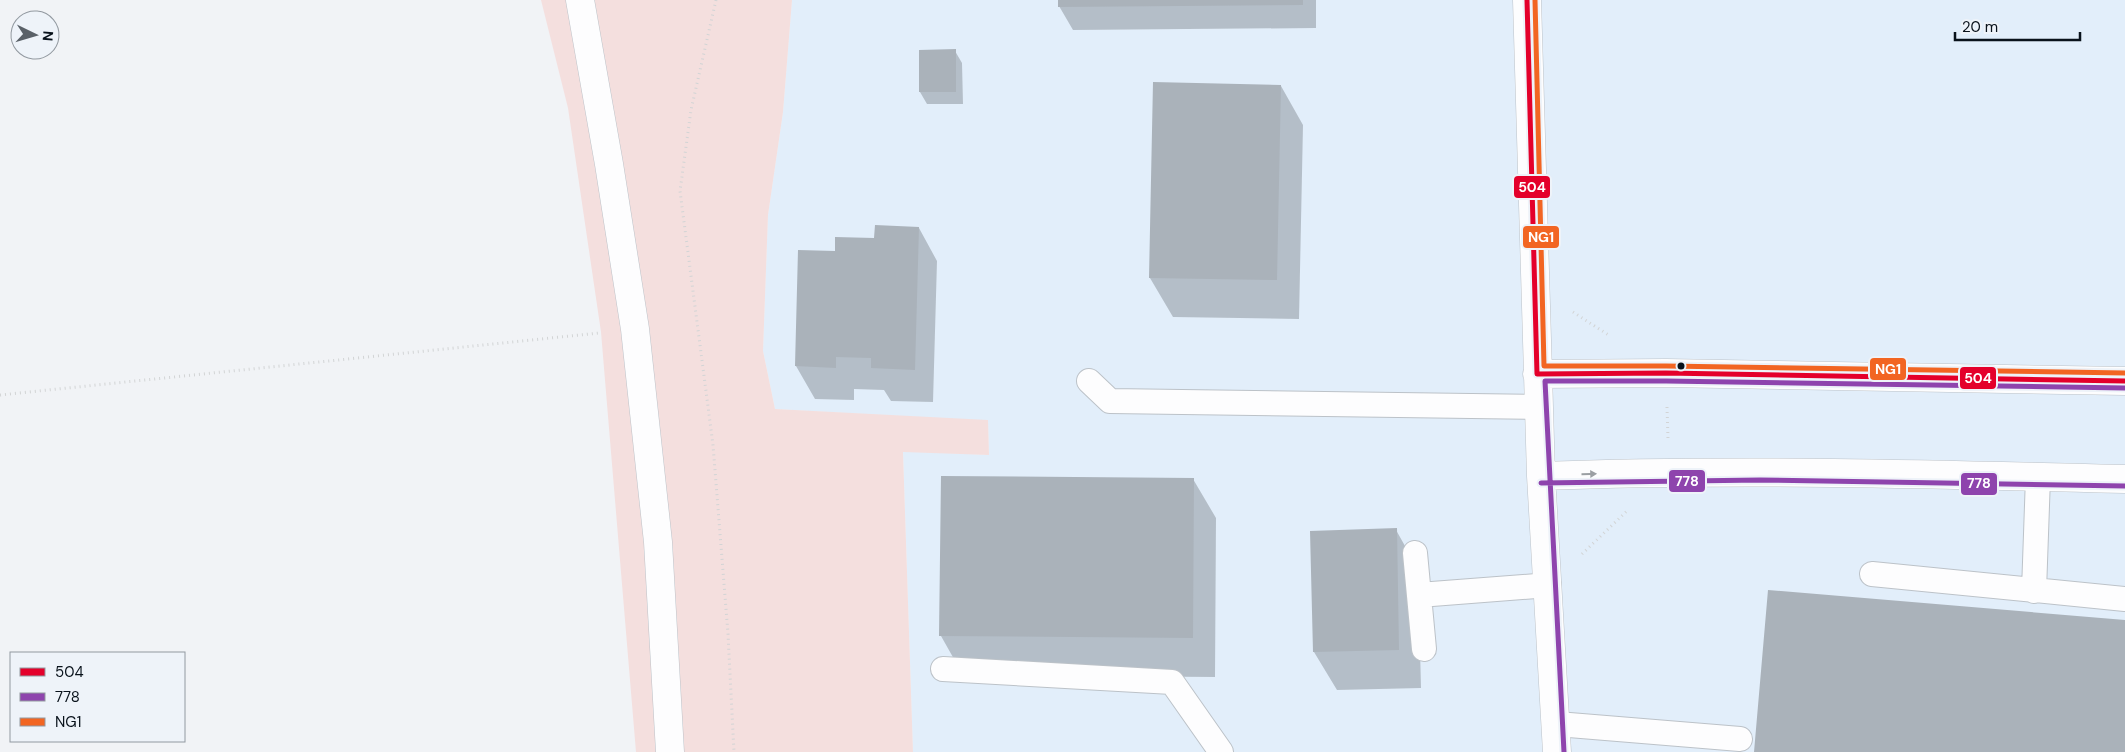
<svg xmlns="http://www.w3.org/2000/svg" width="2125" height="752" viewBox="0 0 2125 752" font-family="'DM Sans',sans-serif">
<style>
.built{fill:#e2eefa}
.green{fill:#f4dfde}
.shadow{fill:#0003}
.building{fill:#aab2ba}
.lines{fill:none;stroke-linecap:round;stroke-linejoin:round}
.lane-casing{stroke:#bcc2c8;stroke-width:26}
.street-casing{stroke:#bcc2c8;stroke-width:29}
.secondary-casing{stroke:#bcc2c8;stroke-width:29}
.path{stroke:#d2d4d5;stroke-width:3;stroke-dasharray:1 4;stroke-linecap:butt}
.lane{stroke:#fdfdfe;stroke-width:24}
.street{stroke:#fdfdfe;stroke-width:28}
.secondary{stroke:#fdfdfe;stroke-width:28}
.bus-1-casing{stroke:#eef3f9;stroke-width:9}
.bus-2-casing{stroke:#eef3f9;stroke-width:9}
.bus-3-casing{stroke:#eef3f9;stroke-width:9}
.bus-1{stroke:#e4002b;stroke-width:5}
.bus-2{stroke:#8e44ad;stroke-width:5}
.bus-3{stroke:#f26522;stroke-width:5}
.oneway{fill:#9b9fa3}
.bus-dot{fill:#09121b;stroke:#eef3f9;stroke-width:2}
.line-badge{stroke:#eef3f9;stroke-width:2}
.badge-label{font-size:14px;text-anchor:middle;font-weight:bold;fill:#fff}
</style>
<rect width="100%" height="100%" fill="#f1f3f6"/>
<path class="built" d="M792,0H2125V752H913L903,451L989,455L988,421L775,409L763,351L768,215L783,112Z"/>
<path class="green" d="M541,0H792L783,112L768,215L763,351L775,409L988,420L989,455L903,452L913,752H636L601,332L568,108Z"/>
<path class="shadow" d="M1059,0H1316V28L1073,30L1059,6Z
M955,51L962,63L963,104H927L920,92Z
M1281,86L1303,125L1299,319L1173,317L1150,278Z
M919,228L937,261L933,402L891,401L884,390L854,389V400L815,399L796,366L799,251L836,253L876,239Z
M1193,479L1216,518L1215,677L963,675L941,636Z
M1396,530L1418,569L1421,688L1337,690L1314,652Z"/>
<path class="building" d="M1058,0H1303V5L1058,7Z
M956,49V92H919V50Z
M1153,82L1281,85L1277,280L1149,278Z
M875,225L919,227L915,370L871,368V358L836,357V368L795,366L798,250L835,251V237L874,238Z
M941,476L1194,478L1193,638L939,636Z
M1397,528L1399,650L1313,652L1310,531Z
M1768,590L2125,620V752H1754Z"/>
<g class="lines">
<g class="lane-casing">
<path id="lane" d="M1089,381L1110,401L1538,407
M1415,553L1424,649
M1872,574L2125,599
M2034,591L2038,477
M1419,595L1549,585
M943,669L1172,682L1221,752
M1557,724L1740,739"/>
</g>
<g class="street-casing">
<path id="street" d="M1527,0L1541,476L1557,752
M1537,374L1666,373L2125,381
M1541,476C1735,469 1931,474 2125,479"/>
</g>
<g class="secondary-casing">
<path id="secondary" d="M580,0L609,164L635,329L658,542L670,752"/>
</g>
<path class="path" d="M716,0L691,110L680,191L713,445L728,634L734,752
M1573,312L1610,336
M0,395L599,333
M1667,407L1668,439
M1582,554L1628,510"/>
<use href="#lane" class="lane"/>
<use href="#street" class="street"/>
<use href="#secondary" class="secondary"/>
<g class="bus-1-casing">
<path id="bus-1" d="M1527,0L1537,374
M1537,374L1666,373L2125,381"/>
</g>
<g class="bus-2-casing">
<path id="bus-2" d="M1541,483L1760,480L2125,486
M1564,752L1545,381H1666L2125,388"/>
</g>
<g class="bus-3-casing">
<path id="bus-3" d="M1535,0L1544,366H1666L2125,373"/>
</g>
<use href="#bus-1" class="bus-1"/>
<use href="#bus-2" class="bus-2"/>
<use href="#bus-3" class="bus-3"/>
</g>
<defs><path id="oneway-solid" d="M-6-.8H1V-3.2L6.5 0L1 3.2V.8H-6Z" transform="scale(1.25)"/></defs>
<use class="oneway" href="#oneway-solid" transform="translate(1589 474) rotate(-2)"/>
<circle class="bus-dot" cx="1681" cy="366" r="4.5"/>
<g class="line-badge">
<rect x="1513" y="175" width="38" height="24" rx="5" fill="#e4002b"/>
<rect x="1522" y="225" width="38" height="24" rx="5" fill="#f26522"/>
<rect x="1869" y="357" width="38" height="24" rx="5" fill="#f26522"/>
<rect x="1959" y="366" width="38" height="24" rx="5" fill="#e4002b"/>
<rect x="1668" y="469" width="38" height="24" rx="5" fill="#8e44ad"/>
<rect x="1960" y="472" width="38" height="24" rx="5" fill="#8e44ad"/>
</g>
<g class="badge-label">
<text x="1532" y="192">504</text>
<text x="1541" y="242">NG1</text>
<text x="1888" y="374">NG1</text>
<text x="1978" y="383">504</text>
<text x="1687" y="486">778</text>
<text x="1979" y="488">778</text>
</g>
<rect x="10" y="652" width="175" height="90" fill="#eef3f9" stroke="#9299a0"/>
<rect x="20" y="668" width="25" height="8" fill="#e4002b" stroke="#9299a0"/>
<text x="55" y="677" font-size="15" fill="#09121b">504</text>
<rect x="20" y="693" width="25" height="8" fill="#8e44ad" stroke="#9299a0"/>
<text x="55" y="702" font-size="15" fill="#09121b">778</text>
<rect x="20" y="718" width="25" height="8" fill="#f26522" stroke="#9299a0"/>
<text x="55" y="727" font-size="15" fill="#09121b">NG1</text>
<g transform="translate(35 35) rotate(95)"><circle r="24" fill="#eef3f9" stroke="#9299a0"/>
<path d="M0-4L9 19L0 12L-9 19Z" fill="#5a6168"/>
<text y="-8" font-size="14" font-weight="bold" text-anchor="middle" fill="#09121b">N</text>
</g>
<path d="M1955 32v8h125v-8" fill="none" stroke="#09121b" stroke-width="2.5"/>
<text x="1962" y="32" font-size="15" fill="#09121b" stroke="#eef3f9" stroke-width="4" paint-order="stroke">20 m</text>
</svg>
